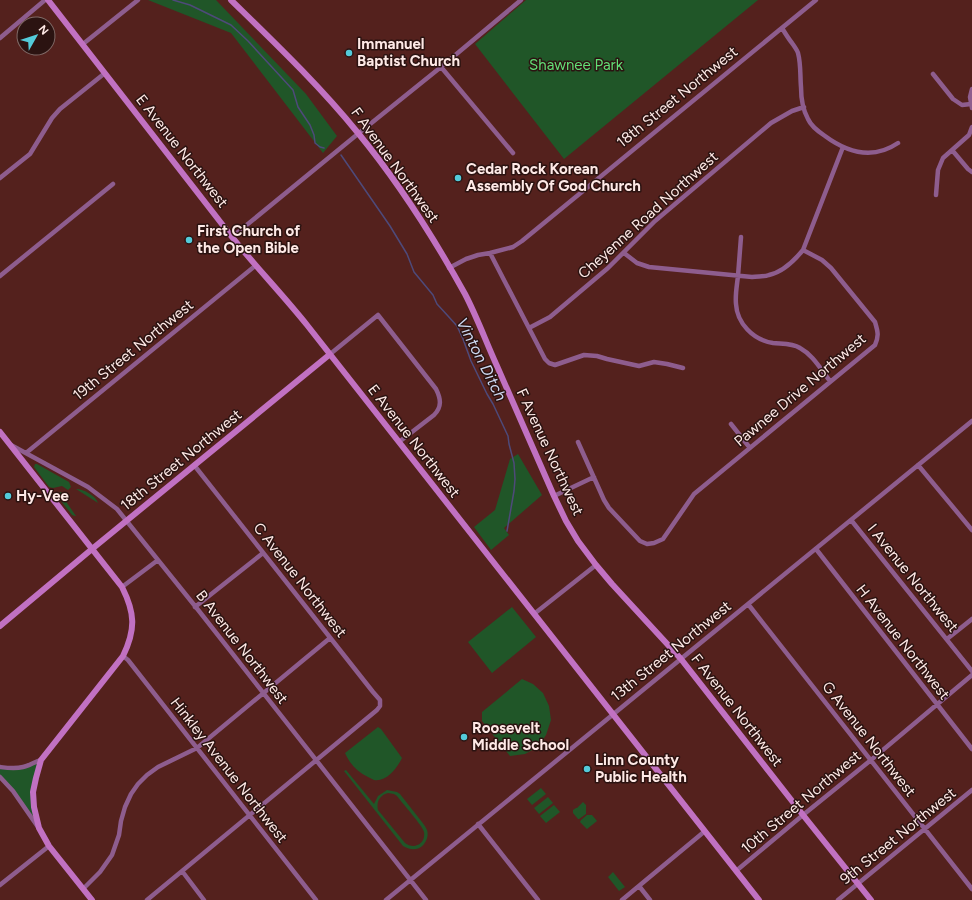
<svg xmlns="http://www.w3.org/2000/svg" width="972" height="900" viewBox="0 0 972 900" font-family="Figtree,sans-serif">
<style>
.green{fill:#205628;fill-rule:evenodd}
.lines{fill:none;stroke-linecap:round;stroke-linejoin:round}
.stream{stroke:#4e4a7a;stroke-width:1.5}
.street{stroke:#8e5d8e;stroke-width:4.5}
.secondary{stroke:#c171c2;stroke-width:6}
.poi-dot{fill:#53cbda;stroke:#2b1311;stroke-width:1.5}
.labels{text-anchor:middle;stroke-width:3;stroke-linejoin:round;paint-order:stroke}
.poi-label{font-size:15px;font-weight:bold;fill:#fee9e6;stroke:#2b1311;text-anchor:start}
.park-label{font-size:15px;fill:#62df76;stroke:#2b1311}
.street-label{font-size:15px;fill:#fee9e6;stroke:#2b1311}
.water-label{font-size:16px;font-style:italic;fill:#ced9f2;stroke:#2b1311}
</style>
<rect width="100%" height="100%" fill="#54211d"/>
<path class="green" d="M148,0H216L306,94L337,136L323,153L231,33Z
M526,0H758L564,159L475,44Z
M518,454L542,495L504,528L509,535L491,550L474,527L495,510L510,459Z
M35,464H37L69,482L71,487L68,490L62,486L53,488L49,487L34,467Z
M76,489C84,489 96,496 98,503Z
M61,492L65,497L67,503L76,516H75L72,515L58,497V494Z
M512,607L536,637L492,673L468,642Z
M522,679L533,684L543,693L549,706L551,720L546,735L538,747L525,754L510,756L482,721V712Z
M378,727L381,729L402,758C397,768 387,782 374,780C372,779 370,778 368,777C357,772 350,764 345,753Z
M41,760L36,778V819L22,805L0,777V768L10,769Z
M346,770L374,804L378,796L387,790L397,792L400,794C406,802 412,809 418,817C421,821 425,825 427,830C429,836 426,843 421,847C415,851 408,849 403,846L344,771ZM388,793L394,794L397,796C402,803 423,826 424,832C426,844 414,850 405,843L378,810C376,802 380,795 388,793Z
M541,788L546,794L532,805L527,799Z
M548,797L553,803L539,814L534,808Z
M583,802L586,805V814L579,819H578L573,813V810L576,808H577Z
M554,805L560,812L546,823L540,816Z
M587,815H592L597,821L587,829L580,822L581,820Z
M613,872L625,887L619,891L608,877Z"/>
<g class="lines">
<path class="stream" d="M173,0L190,5L231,25L248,41L293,90L298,107L310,125L314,135L315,143L320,147L324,148
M341,155L390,226L407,254L414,272L433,295L437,304L448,316L457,326L463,339L471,361L487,394L493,404L508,436L509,444L514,463L515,479L514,491L507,531"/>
<path class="street" d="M782,28C785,33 788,38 792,43C794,46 797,50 798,53C801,64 800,76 801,87C801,97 803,110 808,119C811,126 819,132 825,136C848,153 873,160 898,143
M0,38L45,0
M83,44L138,0
M441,67L513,153
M933,74L953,99L962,105L971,104
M972,89L970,97L972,108
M952,150L968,169L972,172
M0,178L30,154L52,118L60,109L105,73
M936,195L938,170L943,158L969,135L972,127
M232,237L359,133L441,67L521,0
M741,237C740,250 739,263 738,276C737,285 735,295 736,304C737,323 753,340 773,343C782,344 792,343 800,348C813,355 821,370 830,381
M490,253L545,359L549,363L555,365L584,355L597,356L607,359L639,366L654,362L667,364L683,368
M624,253L637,263L649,267L752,277C758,276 764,277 769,275C783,272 794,261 803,250L843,147
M449,268L466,259L478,255L490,253L513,247L522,241L816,0
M0,276L113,184
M529,328L550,317L608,268L655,221L771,123L792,111L804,107
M329,355L378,315L436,389C441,399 442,407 434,415L399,442
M731,424L750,448
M578,442L604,500L609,508L640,541L647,544L654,543L663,539L694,494L875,345C879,336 878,332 875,322L831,268L822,260L803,250
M11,445L88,487L117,509L199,611L426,900
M26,453L255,266
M918,465L972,530
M554,496L594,477
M851,520L972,671
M816,549L972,749
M122,587L158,560
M748,604L972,889
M195,607L263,553
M534,614L596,565
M947,639L972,619
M123,656L128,660L316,900
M0,767C8,768 15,769 23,767C29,766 34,762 41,760
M0,777L13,791L38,827
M478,824L538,900
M182,871L204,900
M736,871L803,815L871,760L972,675
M0,885L49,846
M639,886L650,900
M83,889L100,872L112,855L119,835L121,821L125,807L131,794L138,784L147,775L158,767L197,748L330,638
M147,900L377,710L380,706V700L373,692L194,465
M386,900L972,421
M622,900L705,831
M838,900L972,790"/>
<path class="secondary" d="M48,0L232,237C256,267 283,295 307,325L759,900
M231,0C275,43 319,85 358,133C399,183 434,238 465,294C477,317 486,342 497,366C516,409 535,453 554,496L566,521L578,541L596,565L612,584L681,659L803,815L871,900
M0,432L122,587C135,613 136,629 123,656L41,760L36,778L33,792L34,807L39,828L49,846L92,900
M0,626L92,549L329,355"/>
</g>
<g class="poi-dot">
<circle cx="349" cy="53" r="4"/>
<circle cx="458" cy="178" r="4"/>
<circle cx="189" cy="240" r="4"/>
<circle cx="8" cy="496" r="4"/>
<circle cx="464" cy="737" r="4"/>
<circle cx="587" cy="769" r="4"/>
</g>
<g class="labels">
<g class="poi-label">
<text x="357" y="49">Immanuel<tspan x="357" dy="17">Baptist Church</tspan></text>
<text x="466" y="174">Cedar Rock Korean<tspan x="466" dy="17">Assembly Of God Church</tspan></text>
<text x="197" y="236">First Church of<tspan x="197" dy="17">the Open Bible</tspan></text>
<text x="16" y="501">Hy-Vee</text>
<text x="472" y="733">Roosevelt<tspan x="472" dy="17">Middle School</tspan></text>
<text x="595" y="765">Linn County<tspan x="595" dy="17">Public Health</tspan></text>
</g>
<g class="park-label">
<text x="576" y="70">Shawnee Park</text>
</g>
<g class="street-label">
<text transform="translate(677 97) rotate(-39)" y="5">18th Street Northwest</text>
<text transform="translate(182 151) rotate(52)" y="5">E Avenue Northwest</text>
<text transform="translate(395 165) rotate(54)" y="5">F Avenue Northwest</text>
<text transform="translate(648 215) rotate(-42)" y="5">Cheyenne Road Northwest</text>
<text transform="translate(133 350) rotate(-39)" y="5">19th Street Northwest</text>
<text transform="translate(800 390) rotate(-40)" y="5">Pawnee Drive Northwest</text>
<text transform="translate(414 441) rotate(52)" y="5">E Avenue Northwest</text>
<text transform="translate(550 452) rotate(65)" y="5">F Avenue Northwest</text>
<text transform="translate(181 460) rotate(-39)" y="5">18th Street Northwest</text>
<text transform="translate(913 578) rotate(51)" y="5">I Avenue Northwest</text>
<text transform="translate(300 580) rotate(52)" y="5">C Avenue Northwest</text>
<text transform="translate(903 642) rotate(52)" y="5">H Avenue Northwest</text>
<text transform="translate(242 647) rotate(52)" y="5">B Avenue Northwest</text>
<text transform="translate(671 651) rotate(-39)" y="5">13th Street Northwest</text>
<text transform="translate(737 710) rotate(52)" y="5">F Avenue Northwest</text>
<text transform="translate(869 739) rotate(52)" y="5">G Avenue Northwest</text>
<text transform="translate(229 770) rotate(52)" y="5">Hinkley Avenue Northwest</text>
<text transform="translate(801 802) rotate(-40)" y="5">10th Street Northwest</text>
<text transform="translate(898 836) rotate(-39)" y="5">9th Street Northwest</text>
</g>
<g class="water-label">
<text transform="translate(482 359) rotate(63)" y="6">Vinton Ditch</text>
</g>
</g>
<g transform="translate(36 36) rotate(51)"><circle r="19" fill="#2b1311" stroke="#7f6966"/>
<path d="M0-3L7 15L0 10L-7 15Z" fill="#53cbda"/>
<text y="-6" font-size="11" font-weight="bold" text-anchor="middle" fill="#fee9e6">N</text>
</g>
</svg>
